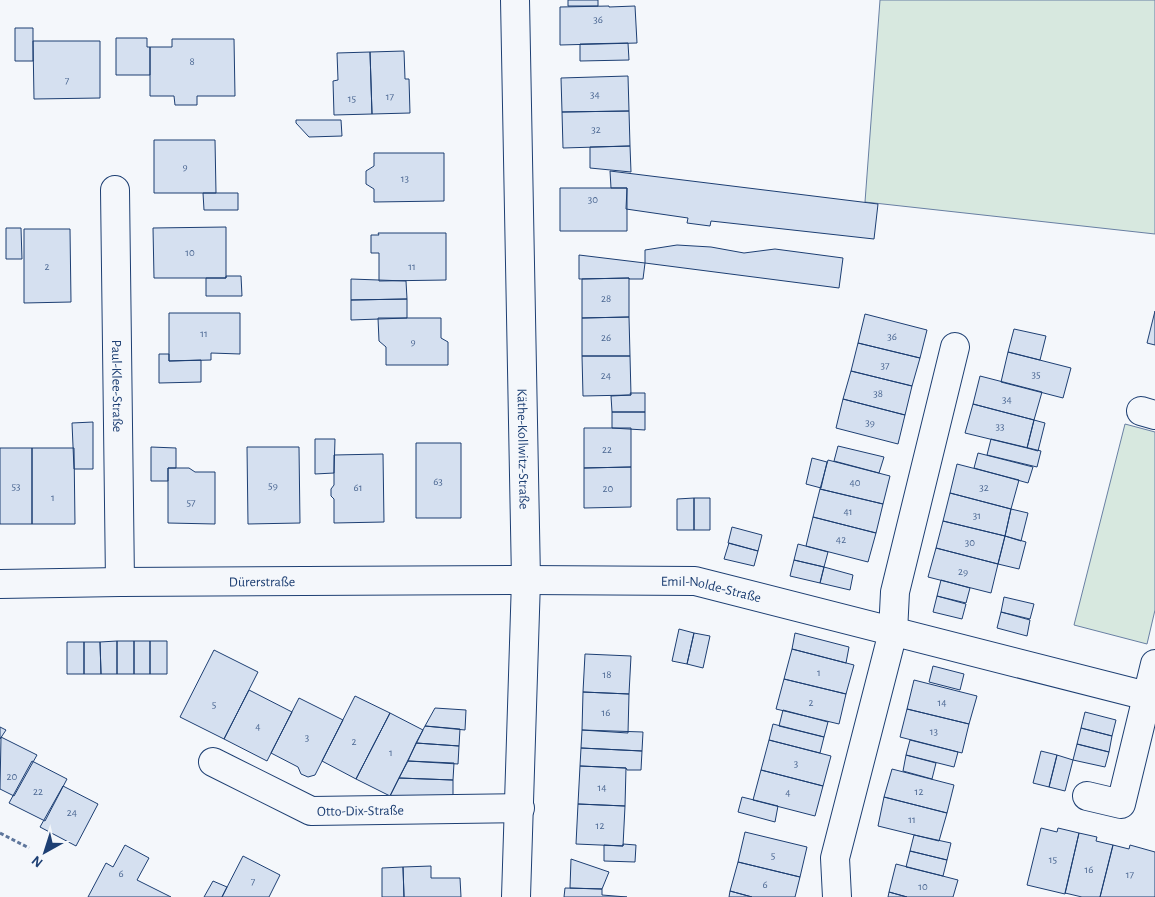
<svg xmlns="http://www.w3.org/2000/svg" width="1155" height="897" viewBox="0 0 1155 897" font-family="'Alegreya Sans',sans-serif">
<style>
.green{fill:#d7e8df;stroke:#687fa3}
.building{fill:#d5e0f0;stroke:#1d3f73}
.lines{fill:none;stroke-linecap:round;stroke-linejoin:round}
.minor-casing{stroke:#1d3f73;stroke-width:30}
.path{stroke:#5e769c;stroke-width:3;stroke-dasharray:4 2.5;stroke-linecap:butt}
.minor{stroke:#f4f7fb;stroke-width:28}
.labels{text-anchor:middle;stroke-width:4;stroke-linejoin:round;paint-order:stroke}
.number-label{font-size:11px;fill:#4b6792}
.street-label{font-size:14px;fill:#1d3f73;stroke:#f4f7fb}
</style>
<rect width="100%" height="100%" fill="#f4f7fb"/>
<path class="green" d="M880,0H1155V234L865,202Z
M1125,424L1155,432V610L1147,644L1074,625Z"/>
<path class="building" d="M568,0H598V6H568Z
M609,6V7L635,6L637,43L560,45V7Z
M15,28H33V61H15Z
M116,38H147V47H150V75H116Z
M172,39H234L235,96H197V105H175L174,96H150V47H172Z
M33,41H100V98L34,99Z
M628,43L629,60L580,61V44Z
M404,51L405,79H409L410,113L372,114L370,52Z
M370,52L372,114L334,115L333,81L338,80L337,53Z
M628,76L629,111L562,112L561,78Z
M629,111L630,146L563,148L562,112Z
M296,120H341L342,136L309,137L296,123Z
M154,140H215L216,193H154Z
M630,146L631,172L590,168V147Z
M374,153H444V201L374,202V189L366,184V171L374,166Z
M610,171L878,204L874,239L711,221L710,226L687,223L688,218L626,209L627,188H611Z
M560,188H627V231H560Z
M203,193H238V210H204Z
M226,227V278H154L153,228Z
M6,228H21L22,259H6Z
M24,229H70L71,302L24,303Z
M378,233H446V280L379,281V253H371V235H379Z
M677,245L711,247L744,253L775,249L843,258L839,288L645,263V250Z
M579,255L645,263L643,279H629V278L579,279Z
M226,276H241L242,296H206V278H226Z
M629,278V317L582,318V279Z
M351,279L406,281L407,299L351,300Z
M407,299V318L351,320V300Z
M1155,311V345L1147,343Z
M169,313H240V354L211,353V360L169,361Z
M865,314L927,330L920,358L858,343Z
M629,317L630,356H582V318Z
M378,318H441V338L448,342V365H386V347L379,341Z
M1014,329L1046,336L1040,360L1008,352Z
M858,343L920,358L912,386L851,371Z
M1008,352L1071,368L1063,398L1001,382Z
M159,354H169V361L201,360V382L159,383Z
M582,356H630L631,395L583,396Z
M851,371L912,386L905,415L843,399Z
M980,376L1042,392L1034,420L973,404Z
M630,393H645V412H612L611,396L631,395Z
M843,399L905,415L898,444L836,428Z
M973,404L1034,420L1027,448L965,433Z
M612,412H645V430L612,428Z
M1034,420L1045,423L1038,451L1027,448Z
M93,422V469H74L72,423Z
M584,428H631V467L584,468Z
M315,439H335L334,473L315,474Z
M991,439L1041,451L1037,467L987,455Z
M416,443H461V518H416Z
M838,446L884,457L879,473L834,461Z
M151,447L176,448V468H168V481H151Z
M247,447H299L300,523L248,524Z
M0,448H32V524H0Z
M32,448H74L75,524H32Z
M978,453L1033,467L1028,483L974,468Z
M383,454L384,522L334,523V499L331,496V489L334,485V455Z
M812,458L827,462L821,488L806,484Z
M828,460L890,476L883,504L820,489Z
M957,464L1019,480L1011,509L950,493Z
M631,467V507L584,508V468Z
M168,468H189L195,472H215V524L168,523Z
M820,489L883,504L876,533L813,517Z
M950,493L1011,509L1005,536L943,521Z
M694,498H710V530H694Z
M694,498V530H677V499Z
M1011,509L1028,513L1021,541L1005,536Z
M813,517L876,533L868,562L806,546Z
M943,521L1005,536L998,564L936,548Z
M732,527L762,535L758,551L728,543Z
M1005,536L1026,542L1019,569L998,564Z
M729,543L758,551L754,566L724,559Z
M798,544L828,552L824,567L794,560Z
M936,548L998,564L991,593L928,577Z
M794,560L824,567L820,583L790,576Z
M824,567L853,575L850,590L820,583Z
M941,580L970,588L966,603L937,596Z
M937,596L966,604L962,619L933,612Z
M1004,597L1034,604L1030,619L1001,612Z
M1001,612L1030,620L1027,636L997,628Z
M679,629L694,633L687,664L672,661Z
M694,633L710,636L703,668L687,664Z
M795,633L849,647L846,663L792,649Z
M117,641H134V674H117Z
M117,641V674H101L100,642Z
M134,641H150V674H134Z
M150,641H167V674H150Z
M67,642H84V674H67Z
M84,642H100L101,674H84Z
M792,649L854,665L846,694L784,679Z
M214,650L258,672L224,739L180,717Z
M585,654L631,656L629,694L583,692Z
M933,666L964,674L960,690L929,682Z
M784,679L846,694L839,724L776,709Z
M914,680L977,696L969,724L907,709Z
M249,690L292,712L267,761L224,739Z
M583,692L629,694L628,733L582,730Z
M355,696L390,713L356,779L322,761Z
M299,698L343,720L315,775L308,777L301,774L298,767L271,753Z
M435,708L466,710L465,730L425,726Z
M907,709L969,724L962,753L900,737Z
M783,710L828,722L824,737L779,726Z
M1085,712L1116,720L1112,736L1081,728Z
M390,713L423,730L390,796L356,779Z
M773,724L824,737L820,753L769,740Z
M425,726L460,729L459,746L416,743Z
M0,727L6,730L0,739Z
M1081,728L1112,736L1109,752L1077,744Z
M582,730L643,732L642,751L581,748Z
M1,737L37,755L14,796L0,789Z
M769,740L831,756L823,786L761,770Z
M910,740L958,752L954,767L906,755Z
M416,743L459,746L458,764L408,761Z
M1077,744L1109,752L1105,767L1073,760Z
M581,748L642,751L641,770H627L626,768L580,766Z
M1041,751L1057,755L1049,787L1033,783Z
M906,755L936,763L932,779L903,771Z
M1057,755L1073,760L1065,791L1049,787Z
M32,761L67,779L45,821L9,803Z
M408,761L454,763L453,780L399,778Z
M580,766L626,768L625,806L578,804Z
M892,769L954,785L947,813L884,797Z
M761,770L823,786L815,816L753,800Z
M399,778L453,780V798L390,796Z
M63,786L98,804L76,846L40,827Z
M742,797L778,806L775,822L738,812Z
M884,797L947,813L939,841L878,826Z
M578,804L625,806L623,846L576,844Z
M1041,828L1057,832L1058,828L1079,833L1065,894L1027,885Z
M745,832L807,847L800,877L738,862Z
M1079,833L1097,837L1096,841L1113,845L1100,897H1082L1065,893Z
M914,835L951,843L947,860L910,851Z
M623,844L636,845L635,862L604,861V845L623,846Z
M125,845L149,858L137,880L171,897H88L106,863L113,867Z
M1113,845L1129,849L1130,845L1155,852V897H1100Z
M910,851L947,860L943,876L906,867Z
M243,856L280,875L269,897H222Z
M571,859L609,872L602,889L570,888Z
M738,862L800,877L795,897H752L730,891Z
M896,864L958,880L953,897H907L889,892Z
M431,866V878H460L461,897H404L403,867Z
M403,867L404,897H382V868Z
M213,881L227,887L222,897H204Z
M565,888L602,889V895L627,897H564Z
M730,891L752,897H729Z
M889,892L907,897H888Z"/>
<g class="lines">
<g class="minor-casing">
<g id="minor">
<path id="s1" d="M515,0L526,580L516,897"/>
<path id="s2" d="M115,190L120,582"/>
<path d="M1141,411L1155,415"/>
<path id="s3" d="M0,584L120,582L526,580L695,581L1147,696"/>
<path id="s4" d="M213,762L311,811L520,808"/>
<path d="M1087,796L1121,804L1155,664"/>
<path d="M837,897L835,858L893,632L895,592L955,347"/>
</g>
</g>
<path class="path" d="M0,833L29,848"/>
<use href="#minor" class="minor"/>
</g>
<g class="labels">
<g class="number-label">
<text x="598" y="23">36</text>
<text x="192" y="65">8</text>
<text x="67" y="84">7</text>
<text x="595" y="98">34</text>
<text x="390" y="100">17</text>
<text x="352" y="102">15</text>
<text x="596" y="133">32</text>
<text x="185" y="170">9</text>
<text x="405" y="182">13</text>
<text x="593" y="203">30</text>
<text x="190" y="256">10</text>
<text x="47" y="270">2</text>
<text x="412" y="270">11</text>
<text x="606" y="302">28</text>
<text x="204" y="337">11</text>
<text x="892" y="340">36</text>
<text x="606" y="341">26</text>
<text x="413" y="345">9</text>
<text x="885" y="369">37</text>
<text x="1036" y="378">35</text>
<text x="606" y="379">24</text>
<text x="878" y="397">38</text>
<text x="1007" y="403">34</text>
<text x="870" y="426">39</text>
<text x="1000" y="430">33</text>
<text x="607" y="453">22</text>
<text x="438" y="485">63</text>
<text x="855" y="486">40</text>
<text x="273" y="489">59</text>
<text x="16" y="490">53</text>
<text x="358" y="491">61</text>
<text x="984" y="491">32</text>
<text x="608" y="492">20</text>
<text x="53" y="501">1</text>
<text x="191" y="506">57</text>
<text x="848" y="515">41</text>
<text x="977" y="519">31</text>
<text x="841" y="543">42</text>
<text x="970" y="546">30</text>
<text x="963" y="575">29</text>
<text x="819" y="676">1</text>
<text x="607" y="678">18</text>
<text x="811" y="706">2</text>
<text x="942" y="706">14</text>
<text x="214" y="708">5</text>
<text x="606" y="716">16</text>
<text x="258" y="730">4</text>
<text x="934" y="735">13</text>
<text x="307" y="741">3</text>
<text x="354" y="745">2</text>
<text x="391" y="756">1</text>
<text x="796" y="767">3</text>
<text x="12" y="780">20</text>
<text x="602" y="791">14</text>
<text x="38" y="795">22</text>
<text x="919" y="795">12</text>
<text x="788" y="796">4</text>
<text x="72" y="816">24</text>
<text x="912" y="823">11</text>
<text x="600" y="829">12</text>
<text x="773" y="859">5</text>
<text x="1053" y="863">15</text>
<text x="1089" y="873">16</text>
<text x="121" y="877">6</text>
<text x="1130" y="878">17</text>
<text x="253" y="885">7</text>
<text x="765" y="888">6</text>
<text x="923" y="890">10</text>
</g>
<g class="street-label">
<text dy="5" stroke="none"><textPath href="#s2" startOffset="196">Paul-Klee-Straße</textPath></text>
<text dy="5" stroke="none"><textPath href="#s1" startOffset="449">Käthe-Kollwitz-Straße</textPath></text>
<text dy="5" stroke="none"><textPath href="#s3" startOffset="262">Dürerstraße</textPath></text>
<text dy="5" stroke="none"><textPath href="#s3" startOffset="712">Emil-Nolde-Straße</textPath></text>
<text dy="5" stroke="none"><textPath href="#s4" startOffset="159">Otto-Dix-Straße</textPath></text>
</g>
</g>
<g transform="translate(45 852) rotate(219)" stroke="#f4f7fb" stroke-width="4" paint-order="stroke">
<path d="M0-4L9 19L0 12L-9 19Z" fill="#1d3f73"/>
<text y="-8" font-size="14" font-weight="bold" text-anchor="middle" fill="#1d3f73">N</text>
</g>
</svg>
